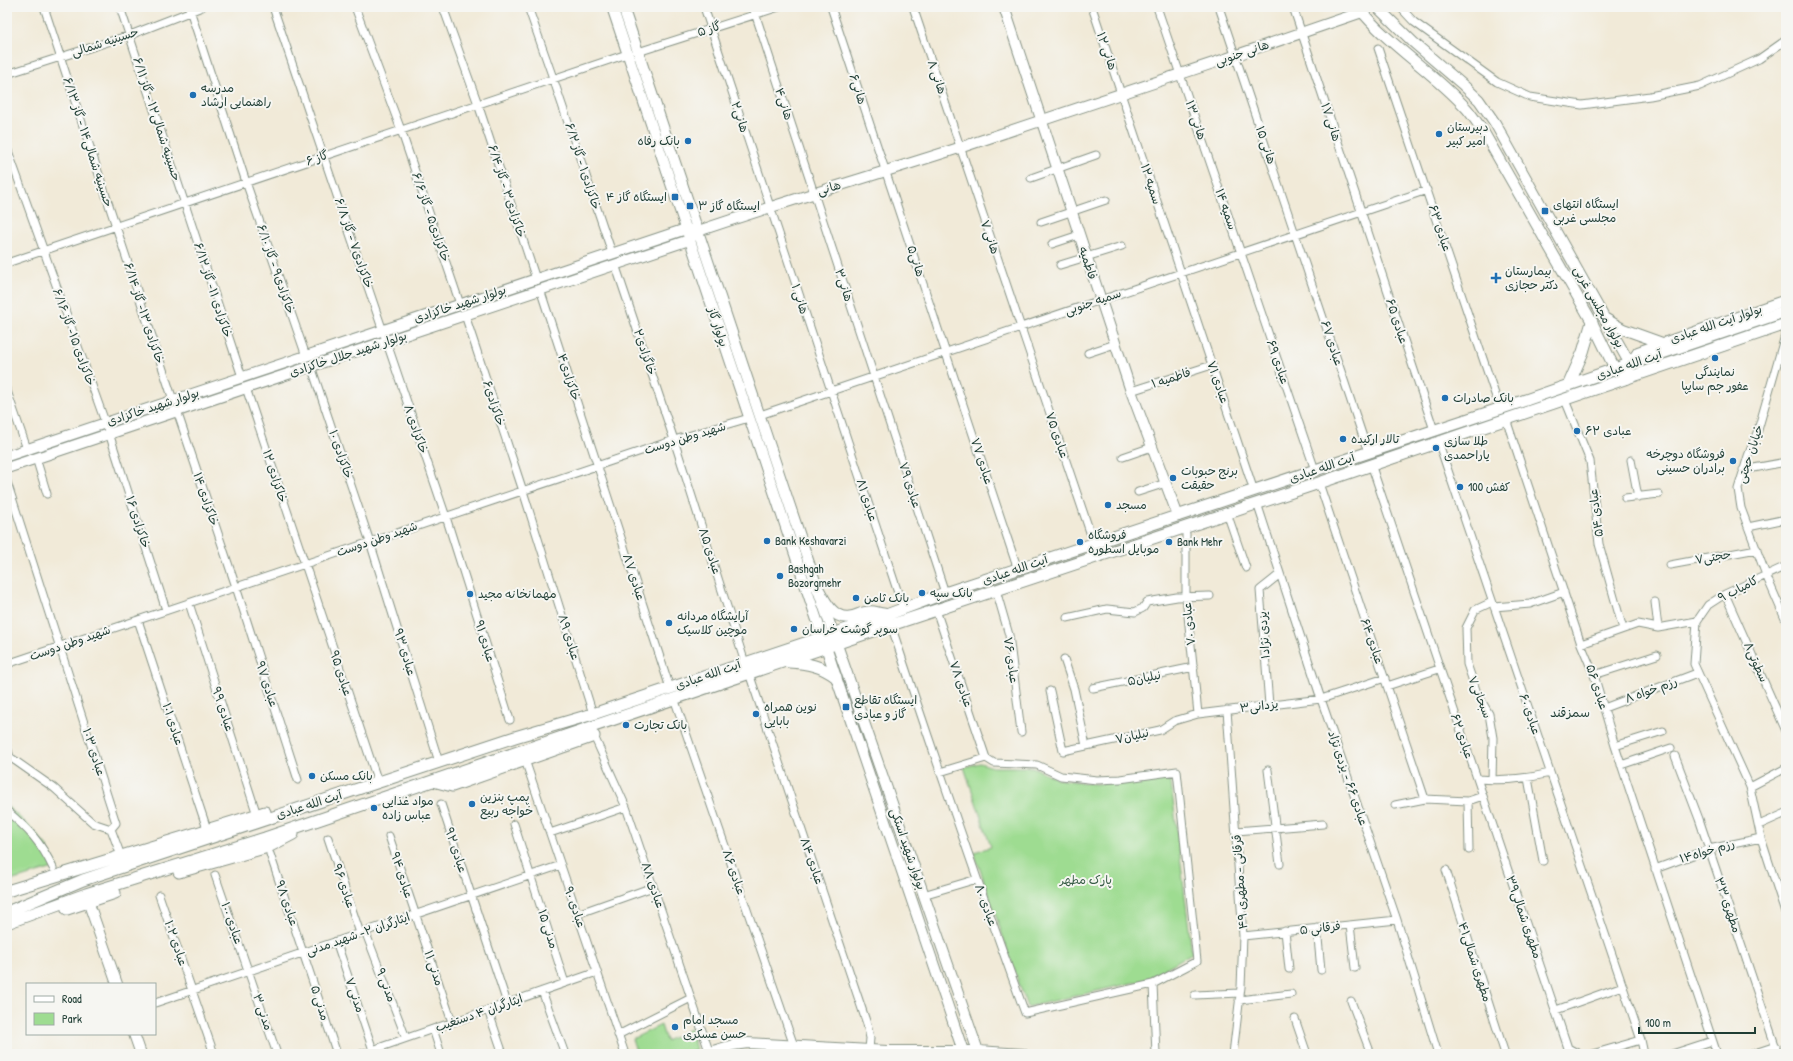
<svg xmlns="http://www.w3.org/2000/svg" width="1793" height="1061" viewBox="0 0 1793 1061" font-family="'Patrick Hand','Playpen Sans Arabic',sans-serif">
<style>
.green{fill:#9edc91;stroke:#5e8c62}
.lines{fill:none;stroke-linecap:round;stroke-linejoin:round}
.street-casing{stroke:#889486;stroke-width:9}
.secondary-casing{stroke:#889486;stroke-width:12}
.primary-casing{stroke:#889486;stroke-width:13}
.street{stroke:#fff;stroke-width:7}
.secondary{stroke:#fff;stroke-width:10}
.primary{stroke:#fff;stroke-width:11}
.poi-dot{fill:#1f6fb2;stroke:#f6f6f2;stroke-width:1.5}
.labels{text-anchor:middle;stroke-width:4;stroke-linejoin:round;paint-order:stroke}
.street-label{font-size:12px;fill:#1f3d34;stroke:#f6f6f2}
.poi-label{font-size:12px;fill:#1f3d34;stroke:#f6f6f2;text-anchor:start}
.park-label{font-size:12px;fill:#385d47;stroke:#f6f6f2}
.neighbourhood-label{font-size:13px;fill:#1f3d34;stroke:#f6f6f2}
</style>
<rect width="100%" height="100%" fill="#f6f6f2"/>
<filter id="ink" filterUnits="userSpaceOnUse"><feTurbulence type="fractalNoise" baseFrequency=".025" numOctaves="2"/><feDisplacementMap in="SourceGraphic" scale="8" xChannelSelector="R" yChannelSelector="G"/><feConvolveMatrix kernelMatrix="1 2 1 2 8 2 1 2 1" color-interpolation-filters="sRGB"/></filter>
<filter id="wash" filterUnits="userSpaceOnUse"><feTurbulence type="fractalNoise" baseFrequency=".012" numOctaves="4" result="noise"/><feDisplacementMap in="SourceGraphic" scale="16" xChannelSelector="R" yChannelSelector="G"/><feGaussianBlur stdDeviation="0.9" result="paint"/><feColorMatrix in="noise" values="0 0 0 0 0 0 0 0 0 0 0 0 0 0 0 0 0 1.4 0 .05"/><feComposite in="paint" operator="in"/></filter>
<g filter="url(#wash)">
<rect width="100%" height="100%" fill="#f1ead8"/>
<path class="green" d="M980,763L993,767H1033L1057,779L1095,784L1118,782L1170,775L1192,953L1145,980L1027,1007L974,852L991,847L964,767Z
M7,806L31,828L47,847L57,867L7,882Z
M661,1025L666,1041L690,1029L696,1049L685,1054H637L632,1039Z"/>
</g>
<g filter="url(#ink)">
<g class="lines">
<g class="street-casing">
<path id="street" d="M44,7L173,400
M120,7L242,377
M189,7L246,182L306,356
M273,7L446,517L510,720
M355,7L401,130L460,304
M443,7L478,104L536,279
M528,7L553,78L612,253
M704,7L903,608
M753,7L945,593
M831,7L1018,570
M913,7L1094,544
M1092,7L1254,491
M1157,7L1315,470
M1219,7L1368,452
M1293,7L1434,430
M1400,7L1414,22L1497,82L1530,97L1582,105L1650,96L1700,86L1759,59L1786,40
M1378,48L1500,409
M638,52L779,7
M7,74L130,35L202,7
M7,148L109,433L166,610
M1031,178L1096,155
M1041,222L1106,200
M1052,244L1079,235
M7,263L627,54
M615,264L674,440L745,663
M1060,265L1122,246
M540,289L670,688
M465,315L523,491L593,714
M1786,332L1758,430L1748,456L1738,489L1741,508L1766,575L1786,621
M1088,353L1115,344
M311,366L370,542L439,762
M246,388L378,782
M7,391L27,449
M1131,391L1212,365
M1565,400L1590,461L1599,544L1623,629
M177,411L236,587L298,780
M760,415L1427,190
M1506,419L1581,644L1594,675L1615,746L1717,1054
M1438,441L1641,1040L1644,1054
M1123,457L1152,447
M36,458L47,494
M1631,460L1638,497
M1371,464L1570,1054
M1743,470L1786,462
M7,482L116,823L111,829
M1319,483L1425,799
M1138,492L1166,483
M1625,498L1659,494
M1257,503L1321,699L1397,920L1438,1054
M1227,513L1246,568
M1748,527L1786,519
M1186,534V596L1198,714
M1670,565L1757,549
M1786,566L1725,594L1708,605L1697,621L1694,664L1750,787L1761,838L1786,915
M996,590L1009,635L1021,732
M1725,594L1786,731
M1655,602L1658,628
M189,603L257,815
M1494,607L1530,604L1564,592
M936,610L986,758
M1067,618L1107,609L1135,612L1143,608L1147,602L1177,597L1210,596
M138,620L207,829
M891,625C934,755 978,884 1025,1013L1153,984L1197,961L1177,771L1120,779L1097,780L1061,776L1037,765L994,763L986,758L940,772
M1581,644L1638,624L1658,628L1697,621
M1064,659L1074,689L1086,746
M7,664L674,440L749,418
M749,673L867,1024L870,1038L869,1050
M1594,675L1657,655
M1387,686L1439,669
M1093,688L1194,667
M1050,691L1063,751L1160,730L1174,721L1198,714L1321,699L1385,678
M674,698L794,1046
M1269,705L1260,590L1280,574
M1604,708L1697,673
M1227,710L1243,936L1241,987L1233,1054
M590,734L594,736L626,807L710,1054
M1615,746L1663,731
M7,747L10,757
M7,755L54,788L93,823L111,829
M1675,756L1699,819L1778,1054
M525,760L625,1054
M1621,765L1671,748
M1268,770L1280,864
M1528,778L1543,861
M1478,779C1502,781 1526,779 1550,773
M1492,780L1493,738L1489,714L1477,693L1467,664L1466,628L1475,610L1492,602
M1750,787L1786,768
M1468,801L1469,850
M441,804L507,1003
M1395,805L1425,799L1468,801L1483,796
M7,811C28,829 41,842 53,868
M514,824L565,983
M1759,825L1786,813
M111,829L121,856
M1236,831L1323,824
M550,833L626,807
M389,836L452,1022
M328,838L360,933
M270,854L337,1054
M1655,869L1709,849L1761,838
M1446,870L1505,1054
M215,875L277,1054
M159,895L214,1054
M923,895L977,879
M577,914L653,887
M1350,925L1355,968
M1317,928L1321,970
M365,931L406,1038
M1285,931L1289,969
M1243,936L1397,920
M336,941L374,1053
M1153,984L1156,1054
M542,991L565,1054
M1195,995L1240,993
M1239,1000L1291,994
M1351,1001L1371,1054
M155,1003L561,865
M488,1010L503,1054
M1556,1010L1623,986
M1295,1019L1307,1054
M433,1029L441,1054
M618,1035L691,998
M1568,1048L1579,1054
M361,1054L597,972
M1592,1054L1641,1040
M1672,1054L1712,1041
M1752,1054L1776,1046"/>
</g>
<g class="secondary-casing">
<path id="secondary" d="M612,7L836,677L964,1054
M623,7L817,587L979,1054
M1004,7L1131,391L1178,516
M1358,7C1389,46 1434,72 1467,109C1473,116 1478,124 1483,131L1592,322L1615,369L1627,379L1630,364L1495,123L1479,100L1463,85L1414,43L1377,7
M1606,319L1623,329L1662,343
M1630,364L1638,352L1786,300
M7,456L686,229L692,230
M7,468L689,240L698,231C786,201 875,175 962,147C1096,103 1229,58 1362,12
M88,901L117,984
M134,1034L141,1054
M703,1054L733,1045L748,1043L887,1051H978L1023,1054"/>
</g>
<g class="primary-casing">
<path id="primary" d="M1568,386L1583,352L1592,322
M817,587C824,600 833,620 850,617C857,616 862,612 869,612C874,611 879,614 884,614
M789,662C807,663 822,666 836,677
M433,781L452,786L594,736
M179,872L268,847L293,834
M7,891L265,812
M67,909L115,893
M7,912L83,880L515,737L593,714L865,623L945,593L1520,402L1615,369L1786,311
M7,923L86,894L265,838L891,625L1319,483L1786,324"/>
</g>
<use href="#street" class="street"/>
<use href="#secondary" class="secondary"/>
<use href="#primary" class="primary"/>
</g>
</g>
<g class="poi-dot">
<circle cx="193" cy="95" r="4"/>
<circle cx="1439" cy="134" r="4"/>
<circle cx="688" cy="141" r="4"/>
<rect x="671" y="193" width="8" height="8" rx="2"/>
<rect x="686" y="202" width="8" height="8" rx="2"/>
<rect x="1541" y="207" width="8" height="8" rx="2"/>
<path d="M1494 272h4v4h4v4h-4v4h-4v-4h-4v-4h4z"/>
<circle cx="1715" cy="358" r="4"/>
<circle cx="1445" cy="398" r="4"/>
<circle cx="1577" cy="431" r="4"/>
<circle cx="1343" cy="439" r="4"/>
<circle cx="1436" cy="448" r="4"/>
<circle cx="1733" cy="461" r="4"/>
<circle cx="1173" cy="478" r="4"/>
<circle cx="1460" cy="487" r="4"/>
<circle cx="1108" cy="505" r="4"/>
<circle cx="767" cy="541" r="4"/>
<circle cx="1080" cy="542" r="4"/>
<circle cx="1169" cy="542" r="4"/>
<circle cx="780" cy="576" r="4"/>
<circle cx="922" cy="593" r="4"/>
<circle cx="470" cy="594" r="4"/>
<circle cx="856" cy="598" r="4"/>
<circle cx="669" cy="623" r="4"/>
<circle cx="794" cy="629" r="4"/>
<rect x="842" y="703" width="8" height="8" rx="2"/>
<circle cx="756" cy="714" r="4"/>
<circle cx="626" cy="725" r="4"/>
<circle cx="312" cy="776" r="4"/>
<circle cx="472" cy="804" r="4"/>
<circle cx="374" cy="808" r="4"/>
<circle cx="675" cy="1027" r="4"/>
</g>
<g class="labels">
<g class="street-label">
<text transform="translate(709 29) rotate(-18)" y="4">گاز ۵</text>
<text transform="translate(105 42) rotate(-18)" y="4">حسینیه شمالی</text>
<text transform="translate(1107 51) rotate(71)" y="4">هانی ۱۲</text>
<text transform="translate(1242 53) rotate(-19)" y="4">هانی جنوبی</text>
<text transform="translate(937 77) rotate(71)" y="4">هانی ۸</text>
<text transform="translate(858 89) rotate(72)" y="4">هانی۶</text>
<text transform="translate(784 104) rotate(72)" y="4">هانی۴</text>
<text transform="translate(740 117) rotate(72)" y="4">هانی۲</text>
<text transform="translate(157 119) rotate(72)" y="4">حسینیه شمالی۱۲ - گاز ۶/۱۱</text>
<text transform="translate(1196 120) rotate(71)" y="4">هانی ۱۳</text>
<text transform="translate(1331 122) rotate(72)" y="4">هانی ۱۷</text>
<text transform="translate(88 142) rotate(72)" y="4">حسینیه شمالی۱۴ - گاز ۶/۱۳</text>
<text transform="translate(1266 145) rotate(71)" y="4">هانی ۱۵</text>
<text transform="translate(317 158) rotate(-19)" y="4">گاز ۶</text>
<text transform="translate(583 166) rotate(72)" y="4">خاکزادی۱ - گاز ۶/۲</text>
<text transform="translate(1151 184) rotate(72)" y="4">سمیه ۱۲</text>
<text transform="translate(829 188) rotate(-17)" y="4">هانی</text>
<text transform="translate(507 191) rotate(72)" y="4">خاکزادی۳ - گاز ۶/۴</text>
<text transform="translate(1226 209) rotate(71)" y="4">سمیه ۱۴</text>
<text transform="translate(431 217) rotate(71)" y="4">خاکزادی۵ - گاز ۶/۶</text>
<text transform="translate(1440 228) rotate(72)" y="4">عبادی ۶۳</text>
<text transform="translate(990 237) rotate(71)" y="4">هانی ۷</text>
<text transform="translate(354 243) rotate(71)" y="4">خاکزادی۷ - گاز ۶/۸</text>
<text transform="translate(916 261) rotate(72)" y="4">هانی۵</text>
<text transform="translate(1088 263) rotate(72)" y="4">فاطمیه</text>
<text transform="translate(276 269) rotate(71)" y="4">خاکزادی۹ - گاز ۶/۱۰</text>
<text transform="translate(844 285) rotate(72)" y="4">هانی۳</text>
<text transform="translate(213 290) rotate(72)" y="4">خاکزادی ۱۱- گاز ۶/۱۲</text>
<text transform="translate(800 299) rotate(72)" y="4">هانی ۱</text>
<text transform="translate(1093 302) rotate(-19)" y="4">سمیه جنوبی</text>
<text transform="translate(460 304) rotate(-18)" y="4">بولوار شهید خاکزادی</text>
<text transform="translate(1599 307) rotate(61)" y="4">بولوار مجلسی غربی</text>
<text transform="translate(144 313) rotate(72)" y="4">خاکزادی ۱۳- گاز ۶/۱۴</text>
<text transform="translate(1397 321) rotate(72)" y="4">عبادی ۶۵</text>
<text transform="translate(1716 324) rotate(-19)" y="4">بولوار آیت الله عبادی</text>
<text transform="translate(718 327) rotate(72)" y="4">بولوار گاز</text>
<text transform="translate(74 337) rotate(70)" y="4">خاکزادی ۱۵- گاز ۶/۱۶</text>
<text transform="translate(1332 343) rotate(72)" y="4">عبادی ۶۷</text>
<text transform="translate(645 352) rotate(72)" y="4">خاگزادی۲</text>
<text transform="translate(348 354) rotate(-18)" y="4">بولوار شهید جلال خاکزادی</text>
<text transform="translate(1278 362) rotate(71)" y="4">عبادی ۶۹</text>
<text transform="translate(1629 365) rotate(-19)" y="4">آیت الله عبادی</text>
<text transform="translate(569 377) rotate(72)" y="4">خاکزادی۴</text>
<text transform="translate(1171 378) rotate(-18)" y="4">فاطمیه ۱</text>
<text transform="translate(1218 382) rotate(71)" y="4">عبادی ۷۱</text>
<text transform="translate(494 403) rotate(72)" y="4">خاکزادی۶</text>
<text transform="translate(153 407) rotate(-18)" y="4">بولوار شهید خاکزادی</text>
<text transform="translate(416 429) rotate(71)" y="4">خاکزادی ۸</text>
<text transform="translate(1057 435) rotate(71)" y="4">عبادی ۷۵</text>
<text transform="translate(685 438) rotate(-17)" y="4">شهید وطن دوست</text>
<text transform="translate(341 454) rotate(71)" y="4">خاکزادی ۱۰</text>
<text transform="translate(1750 454) rotate(-72)" y="4">خیابان حجتی</text>
<text transform="translate(982 461) rotate(72)" y="4">عبادی ۷۷</text>
<text transform="translate(1322 468) rotate(-19)" y="4">آیت الله عبادی</text>
<text transform="translate(275 476) rotate(72)" y="4">خاکزادی ۱۲</text>
<text transform="translate(910 485) rotate(72)" y="4">عبادی ۷۹</text>
<text transform="translate(206 499) rotate(71)" y="4">خاکزادی ۱۴</text>
<text transform="translate(867 500) rotate(72)" y="4">عبادی ۸۱</text>
<text transform="translate(1596 513) rotate(-97)" y="4">عبادی ۵۴</text>
<text transform="translate(138 522) rotate(72)" y="4">خاکزادی ۱۶</text>
<text transform="translate(377 539) rotate(-19)" y="4">شهید وطن دوست</text>
<text transform="translate(710 551) rotate(72)" y="4">عبادی ۸۵</text>
<text transform="translate(1713 557) rotate(-10)" y="4">حجتی۷</text>
<text transform="translate(1015 570) rotate(-19)" y="4">آیت الله عبادی</text>
<text transform="translate(634 577) rotate(72)" y="4">عبادی ۸۷</text>
<text transform="translate(1738 589) rotate(-27)" y="4">کامیاب ۹</text>
<text transform="translate(1189 624) rotate(-96)" y="4">عبادی ۷۰</text>
<text transform="translate(1264 635) rotate(-94)" y="4">یزدی نژاد۱</text>
<text transform="translate(569 637) rotate(73)" y="4">عبادی ۸۹</text>
<text transform="translate(485 641) rotate(73)" y="4">عبادی ۹۱</text>
<text transform="translate(1372 641) rotate(71)" y="4">عبادی ۶۴</text>
<text transform="translate(70 643) rotate(-19)" y="4">شهید وطن دوست</text>
<text transform="translate(405 652) rotate(73)" y="4">عبادی ۹۳</text>
<text transform="translate(1011 660) rotate(82)" y="4">عبادی ۷۶</text>
<text transform="translate(1756 662) rotate(66)" y="4">سطوتی۸</text>
<text transform="translate(341 673) rotate(72)" y="4">عبادی ۹۵</text>
<text transform="translate(708 675) rotate(-19)" y="4">آیت الله عبادی</text>
<text transform="translate(1144 678) rotate(-12)" y="4">نیلیان۵</text>
<text transform="translate(267 684) rotate(72)" y="4">عبادی ۹۷</text>
<text transform="translate(961 684) rotate(71)" y="4">عبادی ۷۸</text>
<text transform="translate(1597 687) rotate(72)" y="4">عبادی ۵۶</text>
<text transform="translate(1651 690) rotate(-20)" y="4">رزم خواه ۸</text>
<text transform="translate(1480 697) rotate(68)" y="4">سبحانی۷</text>
<text transform="translate(1259 706) rotate(-7)" y="4">یزدانی۳</text>
<text transform="translate(223 709) rotate(72)" y="4">عبادی ۹۹</text>
<text transform="translate(1530 714) rotate(71)" y="4">عبادی ۶۰</text>
<text transform="translate(173 724) rotate(72)" y="4">عبادی ۱۰۱</text>
<text transform="translate(1132 736) rotate(-12)" y="4">نیلیان۷</text>
<text transform="translate(1462 736) rotate(71)" y="4">عبادی ۶۲</text>
<text transform="translate(94 752) rotate(72)" y="4">عبادی ۱۰۳</text>
<text transform="translate(1348 778) rotate(71)" y="4">عبادی ۶۶ - یزدی نژاد</text>
<text transform="translate(309 805) rotate(-18)" y="4">آیت الله عبادی</text>
<text transform="translate(908 849) rotate(71)" y="4">بولوار شهید استکی</text>
<text transform="translate(456 850) rotate(72)" y="4">عبادی ۹۲</text>
<text transform="translate(1707 851) rotate(-17)" y="4">رزم خواه۱۴</text>
<text transform="translate(812 861) rotate(71)" y="4">عبادی ۸۴</text>
<text transform="translate(734 872) rotate(71)" y="4">عبادی ۸۶</text>
<text transform="translate(402 875) rotate(72)" y="4">عبادی ۹۴</text>
<text transform="translate(1240 882) rotate(-94)" y="4">قرقانی - مطهری ۴۹</text>
<text transform="translate(653 885) rotate(71)" y="4">عبادی ۸۸</text>
<text transform="translate(344 886) rotate(71)" y="4">عبادی ۹۶</text>
<text transform="translate(287 903) rotate(71)" y="4">عبادی ۹۸</text>
<text transform="translate(986 905) rotate(70)" y="4">عبادی ۸۰</text>
<text transform="translate(1728 905) rotate(71)" y="4">مطهری ۳۳</text>
<text transform="translate(575 907) rotate(71)" y="4">عبادی ۹۰</text>
<text transform="translate(1524 917) rotate(71)" y="4">مطهری شمالی۳۹</text>
<text transform="translate(232 923) rotate(71)" y="4">عبادی ۱۰۰</text>
<text transform="translate(1320 928) rotate(-6)" y="4">فرقانی ۵</text>
<text transform="translate(548 929) rotate(72)" y="4">مدنی ۱۵</text>
<text transform="translate(358 934) rotate(-19)" y="4">ایثارگران ۲- شهید مدنی</text>
<text transform="translate(176 943) rotate(71)" y="4">عبادی ۱۰۲</text>
<text transform="translate(1475 962) rotate(72)" y="4">مطهری شمالی۴۱</text>
<text transform="translate(434 968) rotate(71)" y="4">مدنی ۱۱</text>
<text transform="translate(386 985) rotate(69)" y="4">مدنی ۹</text>
<text transform="translate(355 995) rotate(71)" y="4">مدنی ۷</text>
<text transform="translate(320 1003) rotate(72)" y="4">مدنی ۵</text>
<text transform="translate(263 1012) rotate(71)" y="4">مدنی ۳</text>
<text transform="translate(479 1013) rotate(-19)" y="4">ایثارگران ۴ دستغیب</text>
</g>
<g class="poi-label">
<text x="201" y="92">مدرسه<tspan x="201" dy="14">راهنمایی ارشاد</tspan></text>
<text x="1447" y="131">دبیرستان<tspan x="1447" dy="14">امیر کبیر</tspan></text>
<text x="680" y="145" text-anchor="end">بانک رفاه</text>
<text x="667" y="201" text-anchor="end">ایستگاه گاز ۴</text>
<text x="1553" y="208">ایستگاه انتهای<tspan x="1553" dy="14">مجلسی غربی</tspan></text>
<text x="698" y="210">ایستگاه گاز ۳</text>
<text x="1505" y="275">بیمارستان<tspan x="1505" dy="14">دکتر حجازی</tspan></text>
<text x="1715" y="376" text-anchor="middle">نمایندگی<tspan x="1715" dy="14">عفور جم سایپا</tspan></text>
<text x="1453" y="402">بانک صادرات</text>
<text x="1585" y="435">عبادی ۶۲</text>
<text x="1351" y="443">تالار ارکیده</text>
<text x="1444" y="445">طلا سازی<tspan x="1444" dy="14">یاراحمدی</tspan></text>
<text x="1725" y="458" text-anchor="end">فروشگاه دوچرخه<tspan x="1725" dy="14">برادران حسینی</tspan></text>
<text x="1181" y="475">برنج حبوبات<tspan x="1181" dy="14">حقیقت</tspan></text>
<text x="1468" y="491">کفش 100</text>
<text x="1116" y="509">مسجد</text>
<text x="1088" y="539">فروشگاه<tspan x="1088" dy="14">موبایل اسطوره</tspan></text>
<text x="775" y="545">Bank Keshavarzi</text>
<text x="1177" y="546">Bank Mehr</text>
<text x="788" y="573">Bashgah<tspan x="788" dy="14">Bozorgmehr</tspan></text>
<text x="930" y="597">بانک سپه</text>
<text x="478" y="598">مهمانخانه مجید</text>
<text x="864" y="602">بانک ثامن</text>
<text x="677" y="620">آرایشگاه مردانه<tspan x="677" dy="14">موچین کلاسیک</tspan></text>
<text x="802" y="633">سوپر گوشت خراسان</text>
<text x="854" y="704">ایستگاه تقاطع<tspan x="854" dy="14">گاز و عبادی</tspan></text>
<text x="764" y="711">نوین همراه<tspan x="764" dy="14">بابایی</tspan></text>
<text x="634" y="729">بانک تجارت</text>
<text x="320" y="780">بانک مسکن</text>
<text x="480" y="801">پمپ بنزین<tspan x="480" dy="14">خواجه ربیع</tspan></text>
<text x="382" y="805">مواد غذایی<tspan x="382" dy="14">عباس زاده</tspan></text>
<text x="683" y="1024">مسجد امام<tspan x="683" dy="14">حسن عسکری</tspan></text>
</g>
<g class="park-label">
<text x="1086" y="884">پارک مطهر</text>
</g>
<g class="neighbourhood-label">
<text x="1570" y="717">سمزقند</text>
</g>
</g>
<rect width="1793" height="1061" fill="none" stroke="#f6f6f2" stroke-width="24"/>
<rect x="26" y="983" width="130" height="52" fill="#f6f6f2" stroke="#a0aca6"/>
<rect x="34" y="996" width="20" height="6" fill="#ffffff" stroke="#a0aca6"/>
<text x="62" y="1003" font-size="12" fill="#1f3d34">Road</text>
<rect x="34" y="1013" width="20" height="12" fill="#9edc91" stroke="#a0aca6"/>
<text x="62" y="1023" font-size="12" fill="#1f3d34">Park</text>
<path d="M1639 1027v6h116v-6" fill="none" stroke="#1f3d34" stroke-width="2"/>
<text x="1645" y="1027" font-size="12" fill="#1f3d34" stroke="#f6f6f2" stroke-width="3" paint-order="stroke">100 m</text>
</svg>
